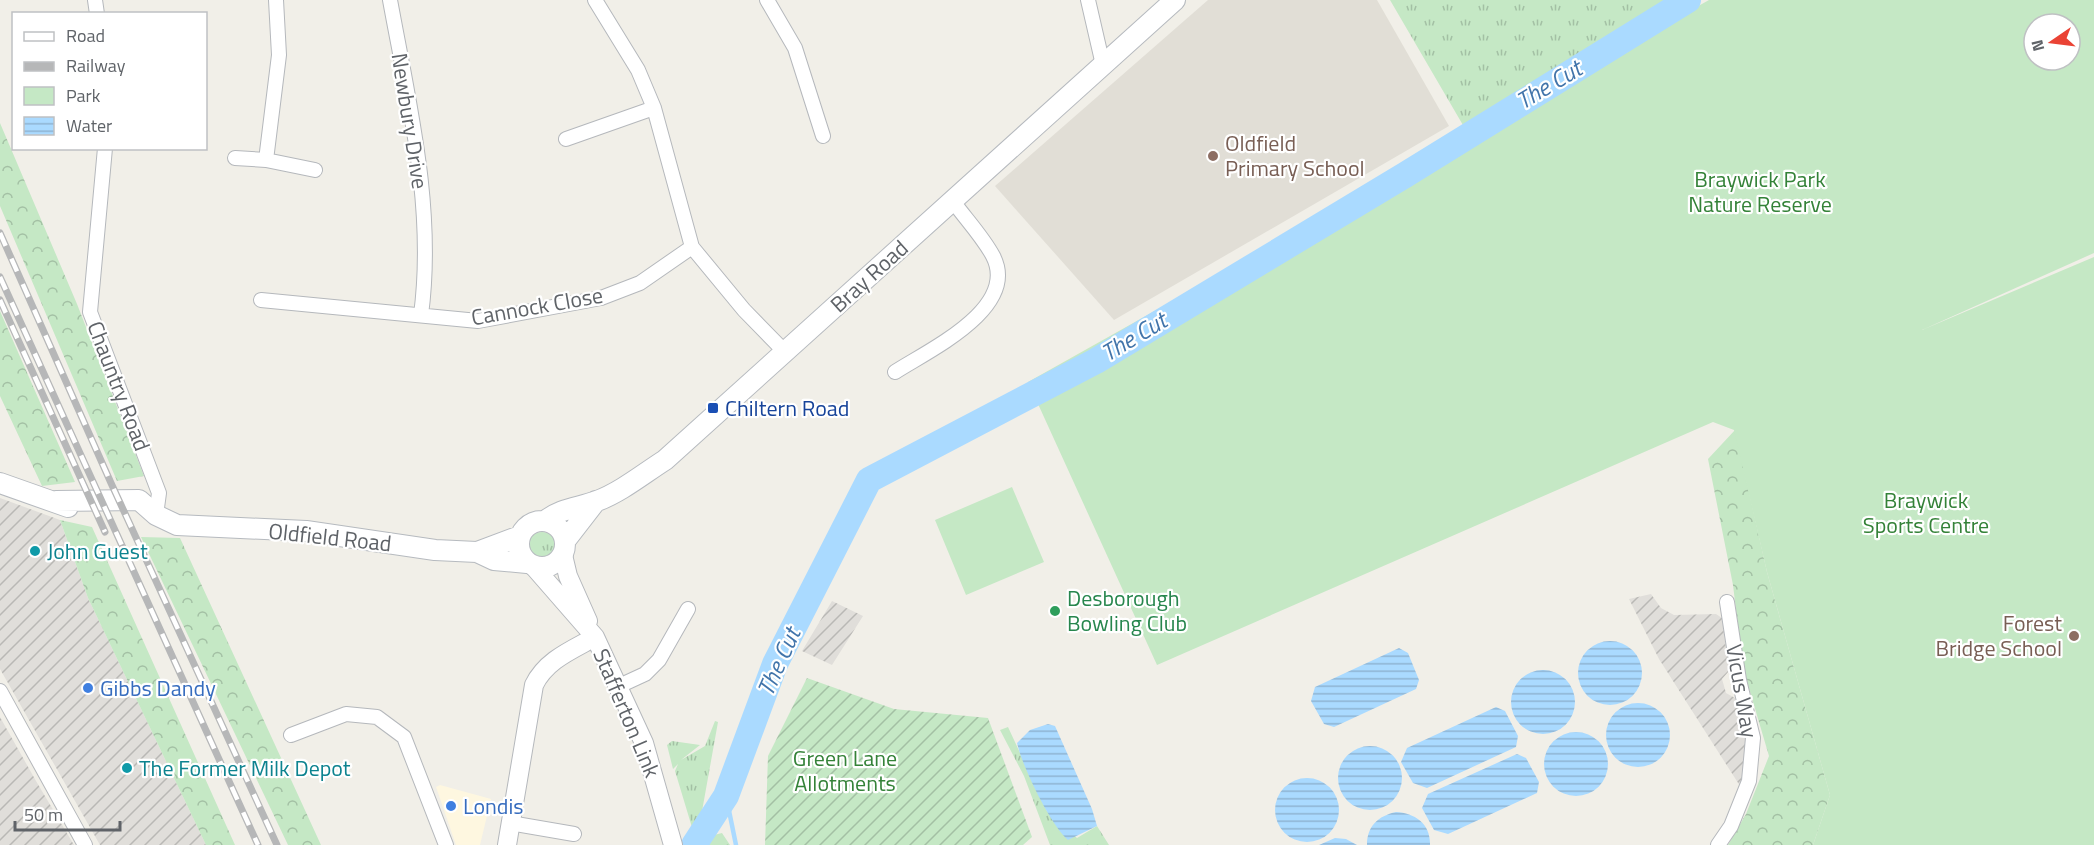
<svg xmlns="http://www.w3.org/2000/svg" width="2094" height="845" viewBox="0 0 2094 845" font-family="'Titillium Web',sans-serif">
<style>
.commercial{fill:#fef7e0}
.industrial{fill:url(#industrial-furrows)}
.education{fill:#e1ded6}
.grass{fill:url(#grass-tufts)}
.forest{fill:url(#forest-crowns)}
.park{fill:#c5e8c5;fill-rule:evenodd}
.garden{fill:url(#garden-furrows)}
.water{fill:url(#water-rules)}
.lines{fill:none;stroke-linecap:round;stroke-linejoin:round}
.stream{stroke:#aadaff;stroke-width:4.5}
.river{stroke:#aadaff;stroke-width:26}
.minor-casing{stroke:#b5b8bc;stroke-width:16}
.tertiary-casing{stroke:#b5b8bc;stroke-width:20}
.secondary-casing{stroke:#b6babf;stroke-width:22}
.minor{stroke:#fff;stroke-width:14}
.tertiary{stroke:#fff;stroke-width:18}
.secondary{stroke:#fff;stroke-width:20}
.rail-casing{stroke:#b6b7b8;stroke-width:7}
.rail{stroke:#fff;stroke-width:4.5;stroke-dasharray:14;stroke-linecap:butt}
.education-dot{fill:#8d6e63;stroke:#fff;stroke-width:2}
.transit-dot{fill:#1a4fb4;stroke:#fff;stroke-width:2}
.culture-dot{fill:#0f9aa8;stroke:#fff;stroke-width:2}
.leisure-dot{fill:#2e9e5b;stroke:#fff;stroke-width:2}
.shop-dot{fill:#3f7fe0;stroke:#fff;stroke-width:2}
.labels{text-anchor:middle;stroke-width:4.5;stroke-linejoin:round;paint-order:stroke}
.street-label{font-size:22px;fill:#5f6368;stroke:#fff}
.education-label{font-size:22px;fill:#785e54;stroke:#fff;text-anchor:start}
.park-label{font-size:22px;fill:#348238;stroke:#fff}
.transit-label{font-size:22px;fill:#164399;stroke:#fff;text-anchor:start}
.culture-label{font-size:22px;fill:#0d838f;stroke:#fff;text-anchor:start}
.leisure-label{font-size:22px;fill:#27864d;stroke:#fff;text-anchor:start}
.shop-label{font-size:22px;fill:#366cbe;stroke:#fff;text-anchor:start}
.water-label{font-size:24px;font-style:italic;fill:#4174aa;stroke:#fff}
</style>
<defs>
<pattern id="industrial-furrows" width="10" height="10" patternUnits="userSpaceOnUse" patternTransform="scale(1.5)"><rect width="10" height="10" fill="#e0deda"/><path d="M-1 1l2-2M0 10L10 0M9 11l2-2" fill="none" stroke="#b9b8b5"/></pattern>
<pattern id="grass-tufts" width="24" height="20" patternUnits="userSpaceOnUse" patternTransform="scale(1.5)"><rect width="24" height="20" fill="#c5e8c5"/><path d="M3 7l-1-3M5 7V3M7 7l1-3M15 17l-1-3M17 17v-4M19 17l1-3" fill="none" stroke="#a3c0a4"/></pattern>
<pattern id="forest-crowns" width="20" height="18" patternUnits="userSpaceOnUse" patternTransform="scale(1.5)"><rect width="20" height="18" fill="#c5e8c5"/><path d="M2 6a3 3 0 1 1 6 0M12 15a3 3 0 1 1 6 0" fill="none" stroke="#a3c0a4"/></pattern>
<pattern id="garden-furrows" width="10" height="10" patternUnits="userSpaceOnUse" patternTransform="scale(1.5)"><rect width="10" height="10" fill="#c5e8c5"/><path d="M-1 1l2-2M0 10L10 0M9 11l2-2" fill="none" stroke="#a3c0a4"/></pattern>
<pattern id="water-rules" width="6" height="5" patternUnits="userSpaceOnUse" patternTransform="scale(1.5)"><rect width="6" height="5" fill="#aadaff"/><path d="M0 2.5h6" fill="none" stroke="#8eb4d2"/></pattern>
</defs>
<rect width="100%" height="100%" fill="#f1efe8"/>
<path class="commercial" d="M440,785L491,799L480,845H456L436,787Z"/>
<path class="industrial" d="M0,498L60,520L88,598L206,845H100L0,669Z
M1651,594L1661,608L1674,615L1716,614L1722,618L1729,671L1722,679L1726,693L1735,698L1746,737L1745,763L1740,786L1659,659L1629,599Z
M832,601L863,616L832,665L802,651Z
M0,717L36,781L74,845H0Z"/>
<path class="education" d="M1208,0H1377L1449,126L1114,320L995,186Z"/>
<path class="grass" d="M1390,0H1679L1467,132Z
M528 546a14 14 0 1 1 28 0a14 14 0 1 1-28 0Z
M715,721L718,722L699,828L694,834L675,771L678,764L673,769L667,745L672,741L700,745L681,760L705,746Z
M1008,727L1047,811L1077,838L1097,826L1109,845H1050L1024,776L1000,730Z
M722,833L730,845H705L710,836Z"/>
<path class="forest" d="M0,123L77,304L144,476L117,481L0,206Z
M0,311L75,482L42,486L0,396Z
M1735,430L1767,572L1830,795L1813,845H1728L1746,814L1769,756L1743,668L1733,585L1708,459Z
M60,520L92,527L235,845H206L88,598Z
M141,537L180,538L321,845H288Z"/>
<path class="park" d="M1709,0H2094V253L1922,330L2094,257V845H1813L1830,795L1767,572L1734,430L1713,422L1157,665L1028,382ZM2034,24H2070V60H2034Z
M1012,487L1044,562L966,595L935,520Z"/>
<path class="garden" d="M807,678L894,709L988,718L1032,837L1023,845H765L768,756Z"/>
<path class="water" d="M1578 673a32 32 0 1 1 64 0a32 32 0 1 1-64 0Z
M1399,648L1408,653L1419,680L1416,689L1334,727L1324,724L1311,701L1315,687Z
M1511 702a32 32 0 1 1 64 0a32 32 0 1 1-64 0Z
M1606 735a32 32 0 1 1 64 0a32 32 0 1 1-64 0Z
M1496,707L1505,711L1518,736L1516,747L1427,788L1413,783L1401,762L1407,748Z
M1048,724L1055,726L1092,809L1097,826L1068,840C1051,826 1022,766 1017,743L1030,730Z
M1544 764a32 32 0 1 1 64 0a32 32 0 1 1-64 0Z
M1338 778a32 32 0 1 1 64 0a32 32 0 1 1-64 0Z
M1517,754L1526,758L1539,782L1537,793L1448,834L1434,830L1422,808L1428,794Z
M1275 810a32 32 0 1 1 64 0a32 32 0 1 1-64 0Z
M1396,812C1415,813 1431,824 1430,845H1367C1367,826 1378,816 1396,812Z
M1335,838L1346,839L1357,845H1319Z"/>
<g class="lines">
<path class="stream" d="M726,796L736,845"/>
<path class="river" d="M694,845L726,796L775,664L869,480L1096,361L1405,175L1688,0"/>
<g class="minor-casing">
<path id="minor" d="M95,0L97,14
M390,0C409,104 435,209 421,315
M595,0L638,70L654,108L692,247L744,310L785,352
M767,0L795,48L823,136
M1088,0L1103,65
M566,139L654,108
M105,148L90,312L159,493L156,515
M235,158L266,160L315,170
M266,160L279,55L276,0
M261,300L478,321L601,298L640,283L692,247
M895,372C929,350 1020,308 993,256C983,237 965,218 952,200
M619,686L645,674L659,660L688,609
M0,691L85,845
M291,735L346,714L377,717L404,737L446,845
M510,823L574,834
M1718,845L1731,826L1749,781L1753,738L1739,680L1727,602"/>
</g>
<g class="tertiary-casing">
<path id="tertiary" d="M563,555L568,576L588,621
M534,567L595,637L644,743L673,845
M507,845L534,685C546,660 572,650 595,637"/>
</g>
<g class="secondary-casing">
<path id="secondary" d="M0,483L68,507
M56,501L139,500L156,515L177,525L306,531L435,550L477,552L494,560L527,563
M519 544a23 23 0 1 1 46 0a23 23 0 1 1-46 0Z
M545,521C561,508 578,508 597,501C621,492 643,474 665,460L1175,0
M565,541L596,501
M477,552L520,536"/>
</g>
<use href="#minor" class="minor"/>
<use href="#tertiary" class="tertiary"/>
<use href="#secondary" class="secondary"/>
<g class="rail-casing">
<path id="rail" d="M0,233L111,483L277,845
M0,277L258,845
M0,300L105,532"/>
</g>
<use href="#rail" class="rail"/>
</g>
<g class="education-dot">
<circle cx="1213" cy="156" r="6"/>
<circle cx="2074" cy="636" r="6"/>
</g>
<rect class="transit-dot" x="707" y="402" width="12" height="12" rx="3"/>
<g class="culture-dot">
<circle cx="35" cy="551" r="6"/>
<circle cx="127" cy="768" r="6"/>
</g>
<circle class="leisure-dot" cx="1055" cy="611" r="6"/>
<g class="shop-dot">
<circle cx="88" cy="688" r="6"/>
<circle cx="451" cy="806" r="6"/>
</g>
<g class="labels">
<g class="street-label">
<text transform="translate(410 121) rotate(81)" y="8">Newbury Drive</text>
<text transform="translate(869 276) rotate(-42)" y="8">Bray Road</text>
<text transform="translate(537 306) rotate(-10)" y="8">Cannock Close</text>
<text transform="translate(119 386) rotate(69)" y="8">Chauntry Road</text>
<text transform="translate(330 537) rotate(6)" y="8">Oldfield Road</text>
<text transform="translate(1742 691) rotate(80)" y="8">Vicus Way</text>
<text transform="translate(627 713) rotate(67)" y="8">Stafferton Link</text>
</g>
<g class="education-label">
<text x="1225" y="151">Oldfield<tspan x="1225" dy="25">Primary School</tspan></text>
<text x="2062" y="631" text-anchor="end">Forest<tspan x="2062" dy="25">Bridge School</tspan></text>
</g>
<g class="park-label">
<text x="1760" y="187">Braywick Park<tspan x="1760" dy="25">Nature Reserve</tspan></text>
<text x="1926" y="508">Braywick<tspan x="1926" dy="25">Sports Centre</tspan></text>
<text x="845" y="766">Green Lane<tspan x="845" dy="25">Allotments</tspan></text>
</g>
<g class="transit-label">
<text x="725" y="416">Chiltern Road</text>
</g>
<g class="culture-label">
<text x="47" y="559">John Guest</text>
<text x="139" y="776">The Former Milk Depot</text>
</g>
<g class="leisure-label">
<text x="1067" y="606">Desborough<tspan x="1067" dy="25">Bowling Club</tspan></text>
</g>
<g class="shop-label">
<text x="100" y="696">Gibbs Dandy</text>
<text x="463" y="814">Londis</text>
</g>
<g class="water-label">
<text transform="translate(1549 85) rotate(-31)" y="8">The Cut</text>
<text transform="translate(1134 337) rotate(-31)" y="8">The Cut</text>
<text transform="translate(779 662) rotate(-66)" y="8">The Cut</text>
</g>
</g>
<rect x="12" y="12" width="195" height="138" fill="#ffffff" stroke="#bfc1c3" stroke-width="1.5"/>
<rect x="24" y="32" width="30" height="9" fill="#ffffff" stroke="#bfc1c3" stroke-width="1.5"/>
<text x="66" y="42" font-size="18" fill="#5f6368">Road</text>
<rect x="24" y="62" width="30" height="9" fill="#b6b7b8" stroke="#bfc1c3" stroke-width="1.5"/>
<text x="66" y="72" font-size="18" fill="#5f6368">Railway</text>
<rect x="24" y="87" width="30" height="18" fill="#c5e8c5" stroke="#bfc1c3" stroke-width="1.5"/>
<text x="66" y="102" font-size="18" fill="#5f6368">Park</text>
<rect x="24" y="117" width="30" height="18" fill="url(#water-rules)" stroke="#bfc1c3" stroke-width="1.5"/>
<text x="66" y="132" font-size="18" fill="#5f6368">Water</text>
<g transform="translate(2052 42) rotate(256)"><circle r="28" fill="#ffffff" stroke="#bfc1c3" stroke-width="1.5"/>
<path d="M0-4.5L10 22L0 15L-10 22Z" fill="#ea4335"/>
<text y="-9" font-size="16" font-weight="bold" text-anchor="middle" fill="#5f6368">N</text>
</g>
<path d="M15 821v9h105v-9" fill="none" stroke="#5f6368" stroke-width="3"/>
<text x="24" y="821" font-size="18" fill="#5f6368" stroke="#ffffff" stroke-width="4.5" paint-order="stroke">50 m</text>
</svg>
